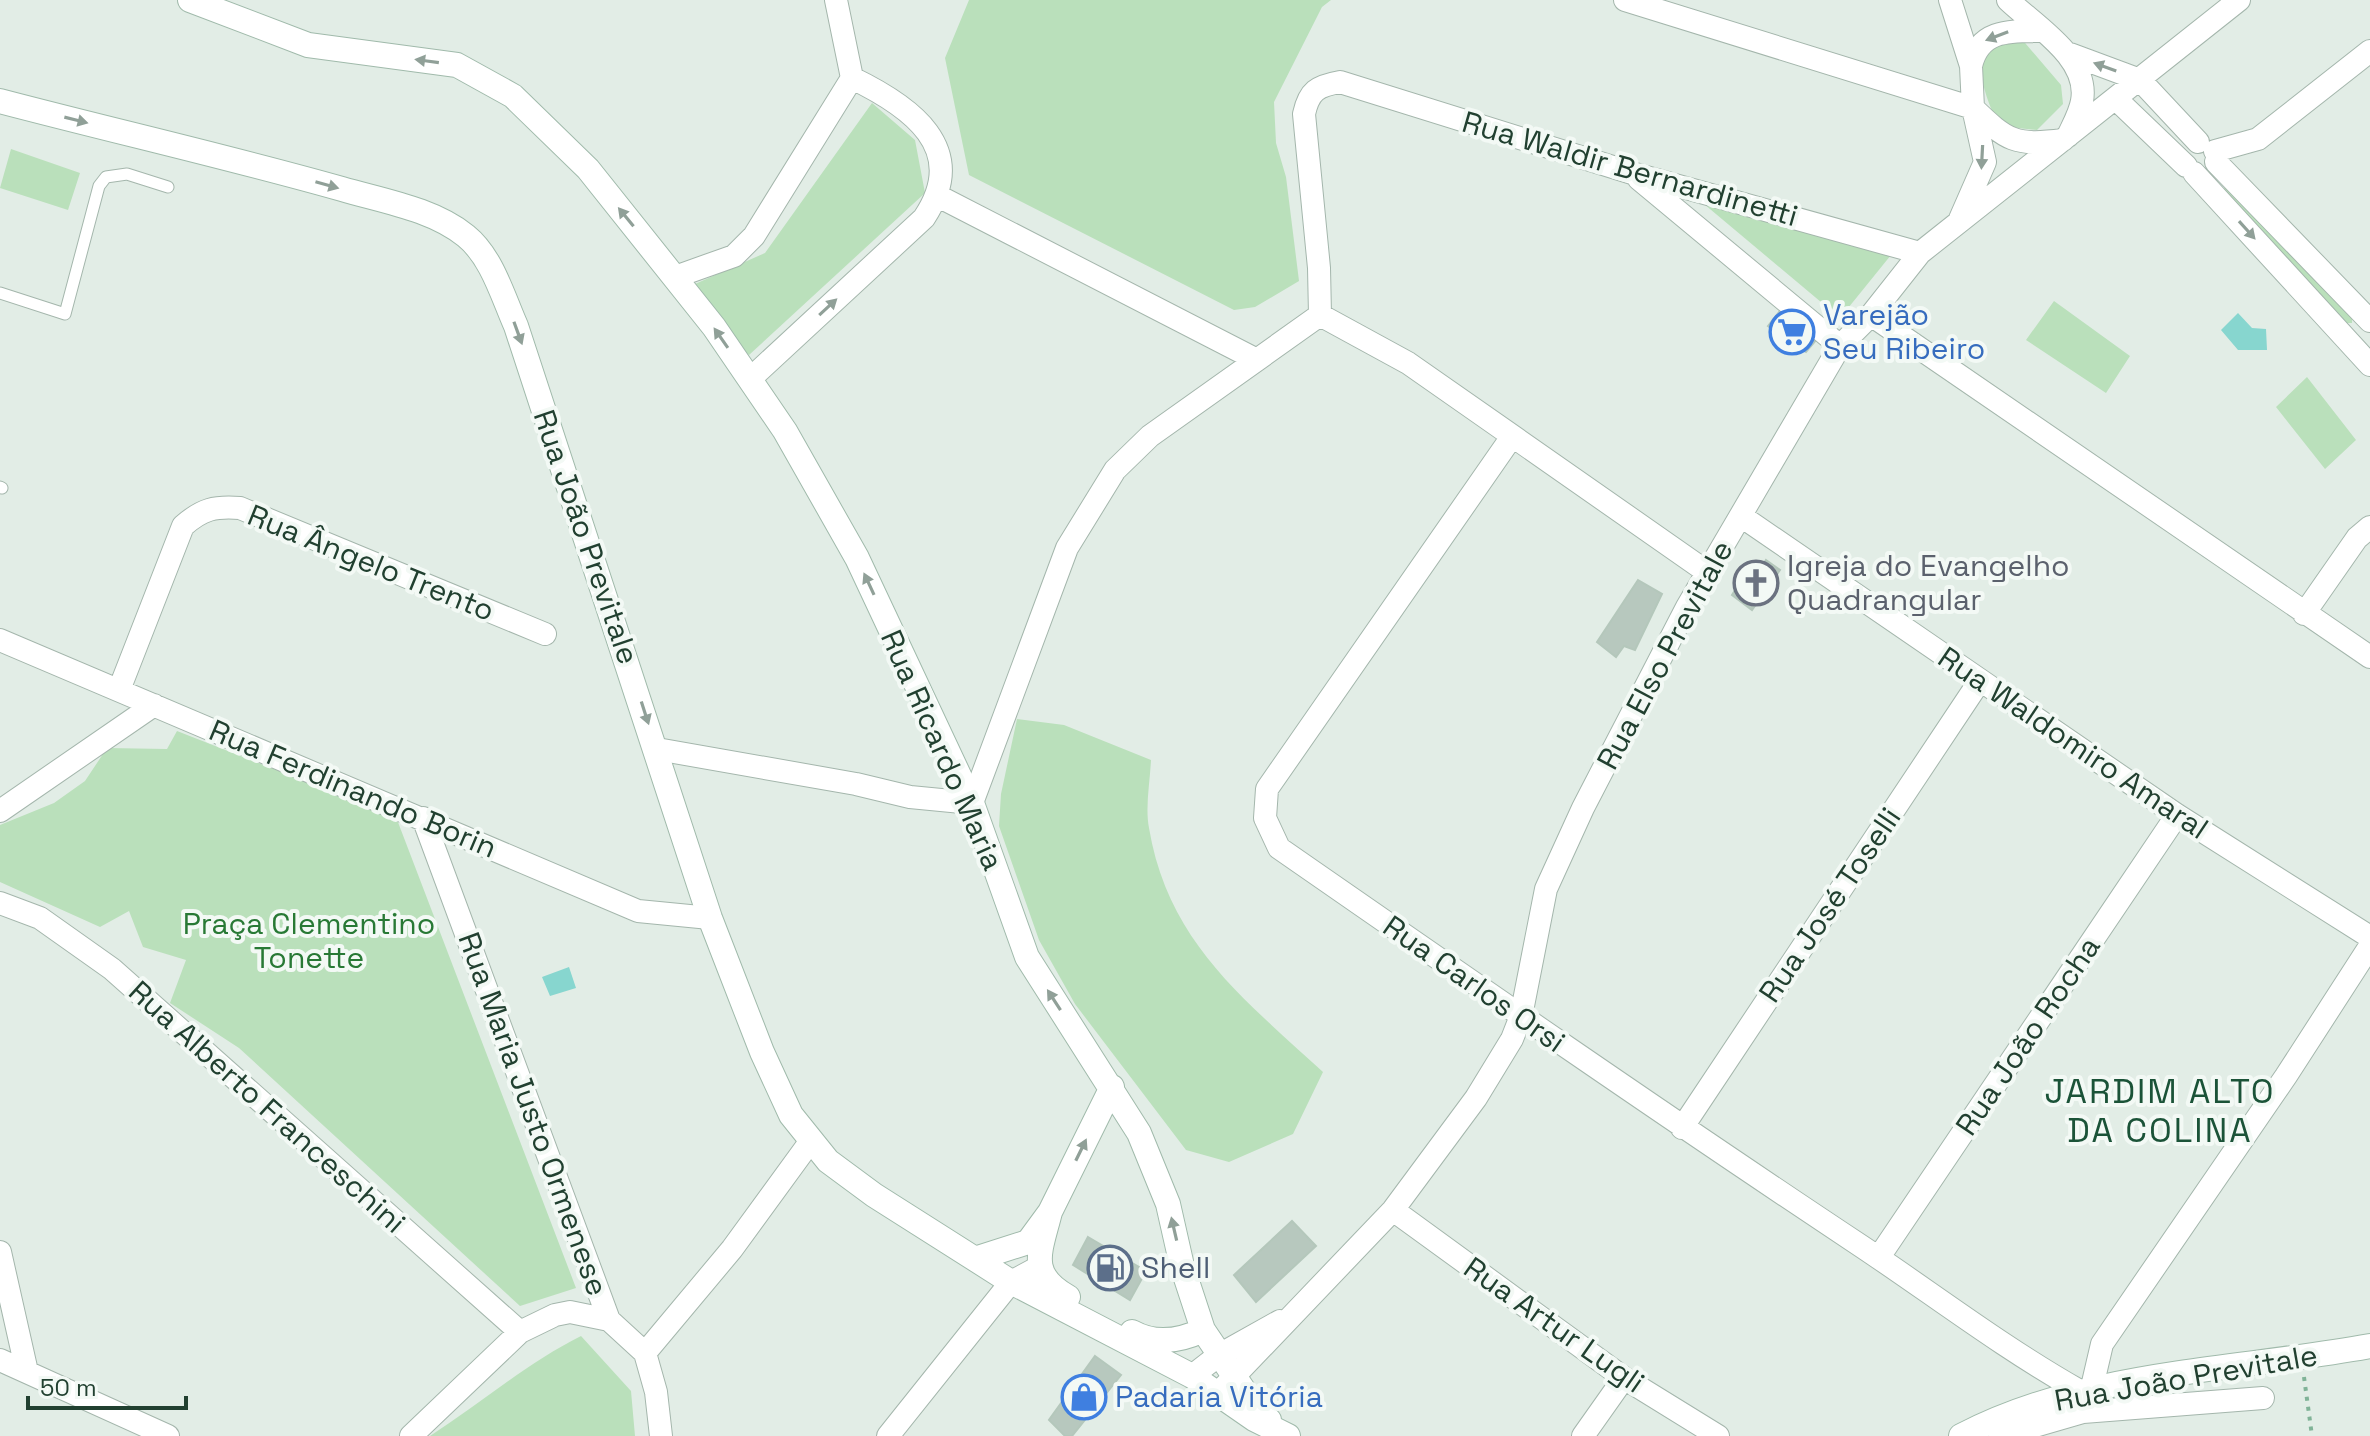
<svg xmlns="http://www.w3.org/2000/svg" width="2370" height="1436" viewBox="0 0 2370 1436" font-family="'Space Grotesk',sans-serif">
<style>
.green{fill:#bae0bb}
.water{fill:#87d6cf}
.building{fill:#b7c8be;stroke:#b4c7bb;stroke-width:2}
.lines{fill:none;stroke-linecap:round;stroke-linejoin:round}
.lane-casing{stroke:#a4b6ac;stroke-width:13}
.street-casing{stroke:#a4b6ac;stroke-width:24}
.secondary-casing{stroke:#a0baab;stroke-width:26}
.path{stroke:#80b397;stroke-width:4;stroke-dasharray:4 6;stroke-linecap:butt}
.lane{stroke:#fff;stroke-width:11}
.street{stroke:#fff;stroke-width:22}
.secondary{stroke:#fff;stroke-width:24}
.oneway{fill:#90a098}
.labels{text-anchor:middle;stroke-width:8;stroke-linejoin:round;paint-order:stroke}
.street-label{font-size:30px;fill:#214030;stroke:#f3f9f5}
.shop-label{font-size:30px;fill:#366cbe;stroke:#f3f9f5;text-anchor:start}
.worship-label{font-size:30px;fill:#5b616d;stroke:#f3f9f5;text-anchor:start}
.park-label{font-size:30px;fill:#287935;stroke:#f3f9f5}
.service-label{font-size:30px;fill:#4e5e75;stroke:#f3f9f5;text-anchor:start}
.quarter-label{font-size:34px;letter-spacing:2px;fill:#1b5338;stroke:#f3f9f5}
</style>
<rect width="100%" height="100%" fill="#e2ede6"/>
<path class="green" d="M969,0H1331L1322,7L1274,102L1276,143L1286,177L1299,281L1255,307L1234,310L969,175L945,58Z
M2020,37L2061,85L2063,104L2037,130L1999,126C1988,103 1977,77 1983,51Z
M872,103L915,140L925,193L749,355L686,288L765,253Z
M11,149L80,173L68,210L0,188Z
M2230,185L2352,316V323H2343L2224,194L2223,189Z
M1704,204L1891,255L1840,318Z
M2054,301L2130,356L2106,393L2026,340Z
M2307,377L2356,440L2325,469L2276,407Z
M1017,719L1064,725L1151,760C1150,782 1145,807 1149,828C1168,942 1244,999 1323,1072L1293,1134L1229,1162L1186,1150L1075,1004L1039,940L999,826L1001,794Z
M177,731L396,817L576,1288L520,1306L239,1048L170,1003L186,960L143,947L129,911L100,927L0,882V825L54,803L85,781L107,748L167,749Z
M581,1336L631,1391L635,1436H430C481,1403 527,1363 581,1336Z"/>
<path class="water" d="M2238,313L2252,328L2266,329L2267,350H2238L2221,330Z
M569,967L576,988L550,996L542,977Z"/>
<path class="building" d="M1779,312L1817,339L1806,352L1768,326Z
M1766,560L1780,570L1752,610L1732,595L1751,565L1760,569Z
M1638,580L1662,594L1635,650L1624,646L1616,657L1597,642Z
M1292,1221L1316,1246L1256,1302L1234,1275Z
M1088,1237L1146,1271L1130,1300L1073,1265Z
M1095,1356L1121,1375L1072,1436H1065L1049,1420Z"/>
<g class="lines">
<g class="lane-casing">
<path id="lane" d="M0,293L65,314L99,186L106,177L127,174L168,187
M0,487L2,488"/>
</g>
<g class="street-casing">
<path id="street" d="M1625,0L1973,108C2007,141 2015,146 2063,140
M1950,0L1971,66L1973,108L1985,162L1960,219
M2008,0C2035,26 2090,58 2082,101C2080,113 2073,125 2068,136
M2070,54L2140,80L2198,142
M1971,66C1979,30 2008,31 2040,31
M2116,99L2186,166
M2215,151L2258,139L2370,51
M2216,162L2370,321
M2194,173L2370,365
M1639,179L1840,346
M938,196L1255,359
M675,277L734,256L754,236L852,78L836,0
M1320,315L1408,363L1707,572
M1871,315L2370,657
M750,379L924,218C971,148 910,106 852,78
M1511,438L1267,789L1265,818L1279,848C1472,982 1665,1116 1861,1246C1933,1294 2002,1347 2078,1390
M1741,516L2177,815L2370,937
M2304,614L2357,538L2370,527
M0,640L638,911L710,918
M119,690L183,526C202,509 215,506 240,508L545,634
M657,749L856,784L910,797L972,803L1067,548L1115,470L1150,436L1320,315L1319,268L1304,114C1309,91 1317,86 1340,82L1632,173L1920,253
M0,811L154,705
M423,818L609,1320
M0,903L40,918L112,969L520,1332
M1682,1128L1979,682
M1393,1210L1624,1378L1718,1436
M0,1252L27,1372
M1879,1257L2177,815
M645,1353L732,1249L810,1142
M0,1360L168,1436
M1192,1376L1219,1355L1280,1321
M2092,1387L2102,1344L2286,1076L2370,946
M1222,1389L1393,1210L1476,1098L1512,1039L1521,1016L1546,889L1583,808L1687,607L1840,346L1871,315L1920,253L2239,0
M411,1436L520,1332L555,1315L570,1312L609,1320L645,1353L656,1392L661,1436
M888,1436L1011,1282L1039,1267
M1583,1436L1624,1378
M2000,1436L2083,1412L2263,1398"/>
</g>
<g class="secondary-casing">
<path id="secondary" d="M190,0L308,45L457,65L513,96L588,169L714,327L785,431L857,558L972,803L1027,957L1139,1133L1168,1204L1182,1266L1203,1330L1255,1407L1269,1420
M0,101C114,131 229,157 342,189C383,201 433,209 466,236C492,257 503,297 516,326L710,918L762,1052L791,1115L828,1161L874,1195L1011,1282L1192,1376L1254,1419L1288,1436
M1050,1212C1040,1252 1027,1274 1068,1297
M975,1259L1028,1242L1050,1212L1112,1087
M1132,1332C1155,1345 1180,1341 1203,1330
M1961,1436C2085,1371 2233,1371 2370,1346"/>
</g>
<path class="path" d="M2304,1377L2312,1436"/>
<use href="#lane" class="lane"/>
<use href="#street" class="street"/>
<use href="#secondary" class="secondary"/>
</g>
<defs><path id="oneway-solid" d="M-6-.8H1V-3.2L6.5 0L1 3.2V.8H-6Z" transform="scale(2)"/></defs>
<g class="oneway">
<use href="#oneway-solid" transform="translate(1997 36) rotate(159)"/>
<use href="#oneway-solid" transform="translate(427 61) rotate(-172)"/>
<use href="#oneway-solid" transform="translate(2105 67) rotate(-160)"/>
<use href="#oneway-solid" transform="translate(76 120) rotate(14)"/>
<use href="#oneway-solid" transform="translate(1982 157) rotate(93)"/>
<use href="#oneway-solid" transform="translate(327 185) rotate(16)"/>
<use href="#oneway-solid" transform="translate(626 217) rotate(-129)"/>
<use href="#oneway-solid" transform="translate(2247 230) rotate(48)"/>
<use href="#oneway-solid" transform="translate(828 307) rotate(-43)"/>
<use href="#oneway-solid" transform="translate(518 333) rotate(70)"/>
<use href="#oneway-solid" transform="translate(721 338) rotate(-125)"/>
<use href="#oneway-solid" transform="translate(869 584) rotate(-115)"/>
<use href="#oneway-solid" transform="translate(645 713) rotate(72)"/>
<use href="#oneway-solid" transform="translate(1054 1000) rotate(-123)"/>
<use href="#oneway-solid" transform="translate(1081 1150) rotate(-64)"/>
<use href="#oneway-solid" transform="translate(1174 1229) rotate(-103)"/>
</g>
<defs>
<g id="supermarket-ring" transform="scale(2.3)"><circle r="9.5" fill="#f3f9f5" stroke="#3f7fe0" stroke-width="1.5"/><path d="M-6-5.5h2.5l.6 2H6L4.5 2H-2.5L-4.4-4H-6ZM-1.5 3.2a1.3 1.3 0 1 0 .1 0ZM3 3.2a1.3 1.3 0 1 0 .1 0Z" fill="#3f7fe0"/></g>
<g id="church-ring" transform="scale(2.3)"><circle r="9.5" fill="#f3f9f5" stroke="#6b7280" stroke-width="1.5"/><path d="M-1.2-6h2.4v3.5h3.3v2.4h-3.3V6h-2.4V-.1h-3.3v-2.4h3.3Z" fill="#6b7280"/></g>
<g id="fuel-ring" transform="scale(2.3)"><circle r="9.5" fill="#f3f9f5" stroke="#5c6f8a" stroke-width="1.5"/><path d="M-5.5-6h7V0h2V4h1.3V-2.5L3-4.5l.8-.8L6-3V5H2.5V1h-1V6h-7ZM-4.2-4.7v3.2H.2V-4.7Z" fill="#5c6f8a"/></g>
<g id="shop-ring" transform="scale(2.3)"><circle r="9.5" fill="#f3f9f5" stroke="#3f7fe0" stroke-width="1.5"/><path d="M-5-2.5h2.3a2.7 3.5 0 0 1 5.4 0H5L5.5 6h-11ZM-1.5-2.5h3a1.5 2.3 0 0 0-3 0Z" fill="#3f7fe0"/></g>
</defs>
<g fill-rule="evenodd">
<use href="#supermarket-ring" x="1792" y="332"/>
<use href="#church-ring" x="1756" y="583"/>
<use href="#fuel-ring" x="1110" y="1268"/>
<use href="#shop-ring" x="1084" y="1397"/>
</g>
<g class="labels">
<g class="street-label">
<text transform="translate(1630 169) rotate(16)" y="10">Rua Waldir Bernardinetti</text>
<text transform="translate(586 537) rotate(71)" y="10">Rua João Previtale</text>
<text transform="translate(371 563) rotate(22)" y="10">Rua Ângelo Trento</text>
<text transform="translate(1665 655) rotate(-62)" y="10">Rua Elso Previtale</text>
<text transform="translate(2073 743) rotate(34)" y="10">Rua Waldomiro Amaral</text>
<text transform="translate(942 750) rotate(66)" y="10">Rua Ricardo Maria</text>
<text transform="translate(353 789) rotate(23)" y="10">Rua Ferdinando Borin</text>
<text transform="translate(1830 905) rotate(-56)" y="10">Rua José Toselli</text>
<text transform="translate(1474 984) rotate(35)" y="10">Rua Carlos Orsi</text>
<text transform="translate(2028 1036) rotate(-56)" y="10">Rua João Rocha</text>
<text transform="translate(267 1107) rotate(42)" y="10">Rua Alberto Franceschini</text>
<text transform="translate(533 1114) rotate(70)" y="10">Rua Maria Justo Ormenese</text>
<text transform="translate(1554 1325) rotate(35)" y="10">Rua Artur Lugli</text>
<text transform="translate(2186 1378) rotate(-10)" y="10">Rua João Previtale</text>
</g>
<g class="shop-label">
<text x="1823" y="325">Varejão<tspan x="1823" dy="34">Seu Ribeiro</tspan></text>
<text x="1115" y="1407">Padaria Vitória</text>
</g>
<g class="worship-label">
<text x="1787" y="576">Igreja do Evangelho<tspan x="1787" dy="34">Quadrangular</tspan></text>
</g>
<g class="park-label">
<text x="309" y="934">Praça Clementino<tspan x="309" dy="34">Tonette</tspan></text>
</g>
<g class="service-label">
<text x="1141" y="1278">Shell</text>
</g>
<g class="quarter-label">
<text x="2160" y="1103">JARDIM ALTO<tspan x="2160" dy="39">DA COLINA</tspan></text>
</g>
</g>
<path d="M28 1396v12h158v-12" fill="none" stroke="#214030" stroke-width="4"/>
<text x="40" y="1396" font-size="24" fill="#214030" stroke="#f3f9f5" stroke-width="6" paint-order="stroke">50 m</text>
</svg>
